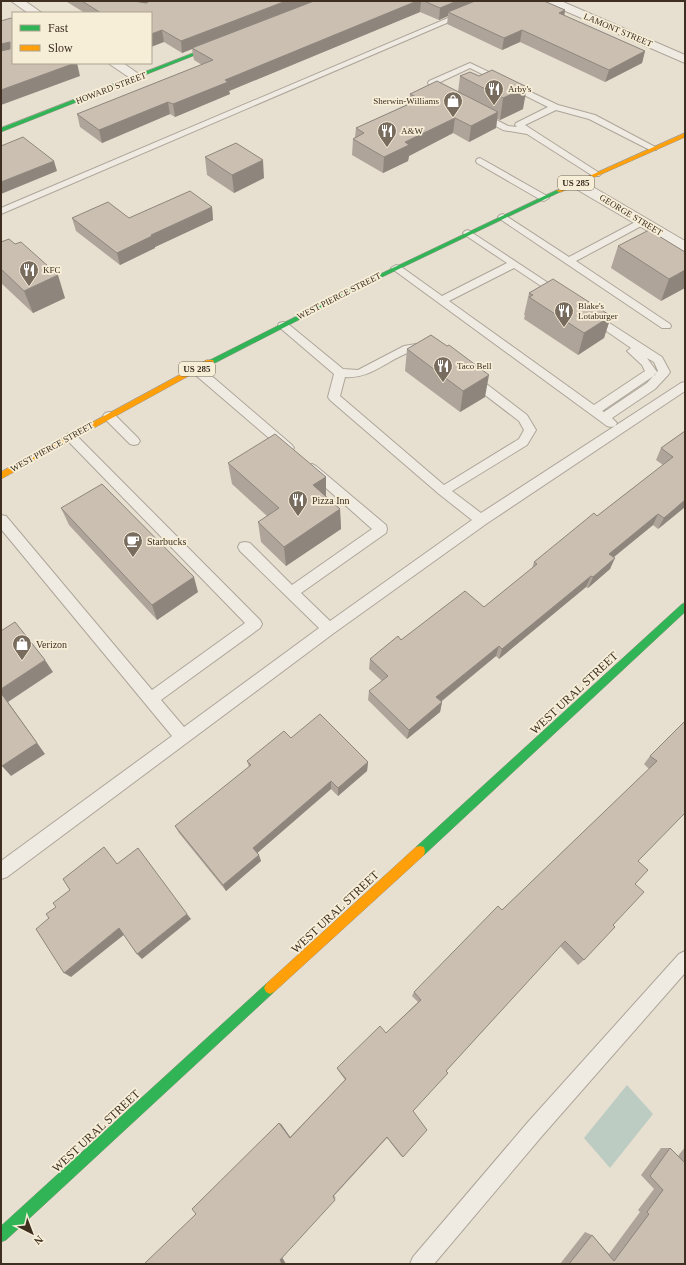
<svg xmlns="http://www.w3.org/2000/svg" width="686" height="1265" viewBox="0 0 686 1265" font-family="Georgia,serif">
<style>
.water{fill:#bcccc2}
.lines{fill:none;stroke-linecap:round;stroke-linejoin:round}
.lane-casing{stroke:#ada599;stroke-width:2}
.street-casing{stroke:#ada599;stroke-width:2}
.fast-casing{stroke:#9c958a;stroke-width:1}
.slow-casing{stroke:#9c958a;stroke-width:1}
.lane{fill:#efebe3;fill-rule:evenodd}
.street{fill:#efebe3;fill-rule:evenodd}
.fast{fill:#30b455;fill-rule:evenodd}
.slow{fill:#ff9f0a;fill-rule:evenodd}
.wall{fill:#afa499}
.shaded-wall{fill:#8e867d}
.building{fill:#cbbfb2;stroke:#8e867d}
.labels{text-anchor:middle;stroke-width:3.5;stroke-linejoin:round;paint-order:stroke}
.far-street-label{font-size:9px;fill:#3d2e20;stroke:#f7eed8}
.far-poi-label{font-size:9px;fill:#3d2e20;stroke:#f7eed8;text-anchor:start}
.shield{fill:#f7eed8;stroke:#756857;stroke-width:1}
.shield-label{font-size:9px;font-weight:bold;fill:#3d2e20}
.poi-label{font-size:10px;fill:#3d2e20;stroke:#f7eed8;text-anchor:start}
.near-street-label{font-size:12px;fill:#3d2e20;stroke:#f7eed8}
</style>
<rect width="100%" height="100%" fill="#e7e0d1"/>
<path class="water" d="M627,1085L653,1114L610,1168L584,1138Z"/>
<g class="lines">
<g class="lane-casing">
<path id="lane" d="M488,1H498L1,214V208Z
M470,63L558,105L595,115L657,148L656,150H650L589,119L556,110L525,125L601,174L599,176H593L527,134L503,130L476,115L480,112L483,113L508,126L517,127L515,125L516,123L548,107L470,68L436,84L439,90L448,95L447,97H441L432,93L428,83L429,81Z
M480,158L547,196L549,198L544,201L541,200L477,163L476,161L477,159Z
M503,214L569,257L639,220H645L647,222L645,224L576,261L670,324L671,326L670,328H662L500,219L498,217L500,215Z
M468,230L565,294L564,296H556L514,268L449,301L594,405L645,371L642,365L627,351L631,348L589,319L588,317L589,315H597L662,357L670,372L668,375L655,389L612,418L617,423L615,426L611,427L607,426L391,268L396,265L400,266L442,296L507,263L465,235L463,233L465,231ZM647,358L654,362L658,371L647,383L604,412L602,411L655,375L657,372Z
M283,322L287,323L343,369L358,370L404,346L416,344H430L431,347L430,350C422,352 413,351 405,354C384,363 369,379 345,377L340,396L444,485L519,439L524,430L519,421L468,382L466,379L468,376H476L527,415L536,430L527,445L452,491L481,513L681,383L685,382V391L486,524L334,633L7,877L1,879V861L172,736L1,529V515L6,516L152,690L245,623L67,440L65,437L67,434L71,433L75,434L260,620L262,624L260,628L161,700L184,727L319,628L240,551L238,547L240,543L245,542L250,543L292,585L372,529L308,472L306,469L308,466L312,464L316,466L386,525L387,529L386,533L301,593L330,621L472,520L439,494L330,400L328,397L334,374L279,327L278,325L279,323Z
M196,365L200,366L292,445L294,448L292,451L288,452L284,451L192,372L190,369L192,366Z
M109,412L113,413L138,438L140,441L138,444L134,445L130,444L105,419L103,416L105,413Z
M685,951V973L542,1136L434,1264H410L413,1257L528,1122L679,954Z"/>
</g>
<g class="street-casing">
<path id="street" d="M11,1H25L42,13H28Z
M545,1H561L685,55V63L547,3Z
M108,63H123L143,77L141,80H133Z
M576,179L581,180L685,241V252L680,250L571,186L569,183L571,180Z"/>
</g>
<g class="fast-casing">
<path id="fast" d="M219,43L223,44L1,132V128Z
M557,190L562,191L380,278L213,364H207L206,362L376,276Z
M685,603V612L424,855L420,856L416,855L415,851L416,847L682,604Z
M270,982L274,984L276,988L274,992L6,1240L1,1242V1226L266,984Z"/>
</g>
<g class="slow-casing">
<path id="slow" d="M685,133V137L561,192L556,191Z
M207,360H213L214,362L1,479V472Z
M420,846L424,847L425,851L424,855L274,992L270,994L266,992L264,988L266,984L416,847Z"/>
</g>
<use href="#lane" class="lane"/>
<use href="#street" class="street"/>
<use href="#fast" class="fast"/>
<use href="#slow" class="slow"/>
</g>
<path class="wall" d="M67,1H544L565,10L564,16L645,51L642,63L605,82L520,42L502,50L447,24L448,16L439,20L420,12L229,91L230,94L175,117L170,114L102,143L80,127L77,114L202,65L194,60L192,49L182,53L164,42L151,13H85L67,2Z
M460,76L523,109L500,120L497,119L496,128L469,142L453,133L409,156L408,161L383,173L352,155L353,139L355,137L356,128L409,104L410,94L458,92Z
M205,157L264,178L234,193L207,175Z
M212,207L213,220L155,247V248L120,265L76,231L72,218H129Z
M1,242L15,244L65,298L33,313L1,283Z
M618,246L685,252L661,301L611,268Z
M529,293L611,316L604,338L578,355L524,319L525,315H524Z
M407,349L485,397L460,412L405,371Z
M685,431V507L658,529L653,525L614,557L610,569L588,588L586,587L499,659L496,656L441,702H442L440,712L407,739L368,700L369,691L382,681L369,669L370,659L401,640L484,607L532,569L534,562L597,516L663,465L656,460L661,448Z
M228,463L326,477V497L340,509L341,529L286,566L261,542L258,522L267,516L232,484Z
M61,508L198,592L157,620L69,525Z
M685,721L638,861L635,884L613,925L584,960L578,965L560,946L446,1071L413,1111L403,1157L401,1156L387,1138L334,1196L336,1198L196,1214L281,1124L290,1137L345,1080L338,1070L337,1068L386,1033L418,1002L412,996L414,992L502,910L649,769L644,764L650,756Z
M291,738L368,762L367,771L338,796L331,789L257,853L261,861L226,891L179,833L175,826L249,767L247,761Z
M685,1147V1264H560L585,1232L592,1235L609,1254L640,1212L638,1210L654,1189L641,1175L661,1148H670L678,1156Z"/>
<path class="shaded-wall" d="M134,1H164L136,13Z
M286,1H318L192,48V49L182,53L181,41Z
M417,1H421L420,12L229,91L230,94L175,117L173,104L225,80Z
M457,1H484L448,12V16L439,20L440,8Z
M565,10L563,22L559,13Z
M162,30L164,42L151,47V34Z
M522,30L520,42L502,50L504,38Z
M10,42L13,52L1,58V44Z
M645,51L642,63L605,82L609,70Z
M75,63H77L80,76L1,105V90Z
M527,87L523,109L500,120L503,98Z
M168,102L170,114L102,143L99,130Z
M498,112L496,128L469,142L471,126Z
M455,118L453,133L409,156L408,161L383,173L384,157L405,142Z
M263,160L264,178L234,193L232,175Z
M54,161L57,171L1,194V182Z
M212,207L213,220L155,247V248L120,265L117,253L151,235Z
M685,270V288L661,301L669,279Z
M58,275L65,298L33,313L24,291Z
M611,316L604,338L578,355L584,333Z
M489,375L485,397L460,412L463,391Z
M326,477V498L313,485Z
M685,500V507L658,529L664,518Z
M340,509L341,529L286,566L284,547Z
M658,514L653,525L604,565L609,554Z
M615,558L610,569L588,588L593,577Z
M591,576L586,587L499,659L502,649Z
M194,577L198,592L157,620L152,605Z
M499,646L496,656L434,707L436,697Z
M45,660L53,672L8,702L45,754L11,776L2,766L1,689Z
M442,702L440,712L407,739L409,730Z
M368,762L367,771L338,796V788Z
M331,781V789L255,855L253,848Z
M259,855L261,861L226,891L223,885Z
M187,914L191,919L142,959L137,954Z
M119,928L125,934L71,977L64,973Z
M279,1123L281,1124L291,1138H290Z
M282,1257L286,1264H282L280,1260Z"/>
<path class="building" d="M82,1H134H133L146,3L150,1H286L181,41L162,30L151,34V13H101Z
M314,1H417L225,80L228,82L173,104L168,102L99,130L77,114L213,60L192,48Z
M424,1H457L440,8Z
M475,1H544L565,10L559,13L645,51L609,70L522,30L504,38L448,12Z
M11,18L13,19V63H75L1,90V51L10,49V42L1,44V21Z
M492,70L527,87L503,98L460,76L470,72L479,76Z
M437,81L498,112L471,126L455,118L405,142L409,145L384,157L353,139L364,133L356,128L420,99L410,94Z
M23,137L54,161L1,182V146Z
M236,143L263,160L232,175L205,157Z
M190,191L212,207L151,235L152,236L117,253L72,218L108,202L129,218Z
M649,230L685,252V270L669,279L618,246Z
M9,239L15,244L21,242L58,275L24,291L1,269V242Z
M553,279L611,316L584,333L529,297L533,295L529,293Z
M431,335L447,346L449,345L489,375L463,391L407,349Z
M685,431V500L664,518L658,514L609,554L615,558L593,577L591,576L502,649L499,646L436,697L442,702L409,730L369,691L388,676L370,659L398,636L401,640L465,591L484,607L537,564L534,562L594,513L597,516L673,457L661,448Z
M275,434L326,477L313,485L340,509L284,547L258,522L279,508L228,463Z
M102,484L194,577L152,605L61,508Z
M15,622L45,660L1,689V631Z
M1,693L37,743L2,766L1,764Z
M320,714L368,762L338,788L331,781L253,848L259,855L223,885L175,826L251,765L247,761L284,731L291,738Z
M685,721V813L638,861L648,870L635,884L644,892L613,925L615,927L584,960L565,941L446,1071L448,1073L413,1111L427,1130L403,1157L387,1137L333,1196L335,1200L280,1260L282,1264H144L196,1214L192,1209L279,1123L290,1138L346,1079L337,1068L380,1026L386,1033L421,1000L414,992L498,906L502,910L657,761L650,756Z
M104,847L117,864L138,848L187,914L137,954L119,928L64,973L36,929L49,918L46,914L56,907L53,903L70,890L63,879Z
M670,1148L684,1162L685,1160V1264H569L592,1235L614,1261L649,1214L647,1212L663,1190L650,1176Z"/>
<defs>
<g id="restaurant-pin" transform="scale(1)"><path d="M0 17L-7.5 6A9.5 9.5 0 1 1 7.5 6Z" fill="#786c5e" stroke="#f7eed8"/><path d="M-5-6h1v4h1v-4h1v4h1v-4h1v5L-1.5 .5V6h-2V.5L-5-1ZM5-6V6H3V1.5H1.5Q1.5-4 5-6Z" fill="#fff"/></g>
<g id="shop-pin" transform="scale(1)"><path d="M0 17L-7.5 6A9.5 9.5 0 1 1 7.5 6Z" fill="#786c5e" stroke="#f7eed8"/><path d="M-5-2.5h2.3a2.7 3.5 0 0 1 5.4 0H5L5.5 6h-11ZM-1.5-2.5h3a1.5 2.3 0 0 0-3 0Z" fill="#fff"/></g>
<g id="cafe-pin" transform="scale(1)"><path d="M0 17L-7.5 6A9.5 9.5 0 1 1 7.5 6Z" fill="#786c5e" stroke="#f7eed8"/><path d="M-5.5-4.5H6V0H3Q3 3.5 0 3.5H-2.5Q-5.5 3.5-5.5 0ZM3-3.2v2h1.7v-2ZM-6 4.5H4V6H-6Z" fill="#fff"/></g>
</defs>
<g fill-rule="evenodd">
<use href="#restaurant-pin" x="494" y="89"/>
<use href="#shop-pin" x="453" y="101"/>
<use href="#restaurant-pin" x="387" y="131"/>
<use href="#restaurant-pin" x="29" y="270"/>
<use href="#restaurant-pin" x="564" y="311"/>
<use href="#restaurant-pin" x="443" y="366"/>
<use href="#restaurant-pin" x="298" y="500"/>
<use href="#cafe-pin" x="133" y="541"/>
<use href="#shop-pin" x="22" y="644"/>
</g>
<g class="labels">
<g class="far-street-label">
<text transform="translate(618 30) rotate(23)" y="3">LAMONT STREET</text>
<text transform="translate(111 88) rotate(-21)" y="3">HOWARD STREET</text>
<text transform="translate(631 215) rotate(31)" y="3">GEORGE STREET</text>
<text transform="translate(339 296) rotate(-27)" y="3">WEST PIERCE STREET</text>
<text transform="translate(52 447) rotate(-29)" y="3">WEST PIERCE STREET</text>
</g>
<g class="far-poi-label">
<text x="508" y="92">Arby's</text>
<text x="439" y="104" text-anchor="end">Sherwin-Williams</text>
<text x="401" y="134">A&amp;W</text>
<text x="43" y="273">KFC</text>
<text x="578" y="309">Blake's<tspan x="578" dy="10">Lotaburger</tspan></text>
<text x="457" y="369">Taco Bell</text>
</g>
<g class="shield">
<rect x="558" y="176" width="36" height="14" rx="3"/>
<rect x="179" y="362" width="36" height="14" rx="3"/>
</g>
<g class="shield-label">
<text x="576" y="186">US 285</text>
<text x="197" y="372">US 285</text>
</g>
<g class="poi-label">
<text x="312" y="504">Pizza Inn</text>
<text x="147" y="545">Starbucks</text>
<text x="36" y="648">Verizon</text>
</g>
<g class="near-street-label">
<text transform="translate(574 693) rotate(-43)" y="4">WEST URAL STREET</text>
<text transform="translate(335 912) rotate(-43)" y="4">WEST URAL STREET</text>
<text transform="translate(96 1131) rotate(-43)" y="4">WEST URAL STREET</text>
</g>
</g>
<rect width="686" height="1265" fill="none" stroke="#3d2e20" stroke-width="4"/>
<rect x="12" y="12" width="140" height="52" fill="#f7eed8" stroke="#ada18e"/>
<rect x="20" y="25" width="20" height="6" fill="#30b455" stroke="#ada18e"/>
<text x="48" y="32" font-size="12" fill="#3d2e20">Fast</text>
<rect x="20" y="45" width="20" height="6" fill="#ff9f0a" stroke="#ada18e"/>
<text x="48" y="52" font-size="12" fill="#3d2e20">Slow</text>
<g transform="translate(32 1233) rotate(138)" stroke="#f7eed8" stroke-width="3" paint-order="stroke">
<path d="M0-3L7 15L0 10L-7 15Z" fill="#3d2e20"/>
<text y="-6" font-size="11" font-weight="bold" text-anchor="middle" fill="#3d2e20">N</text>
</g>
</svg>
